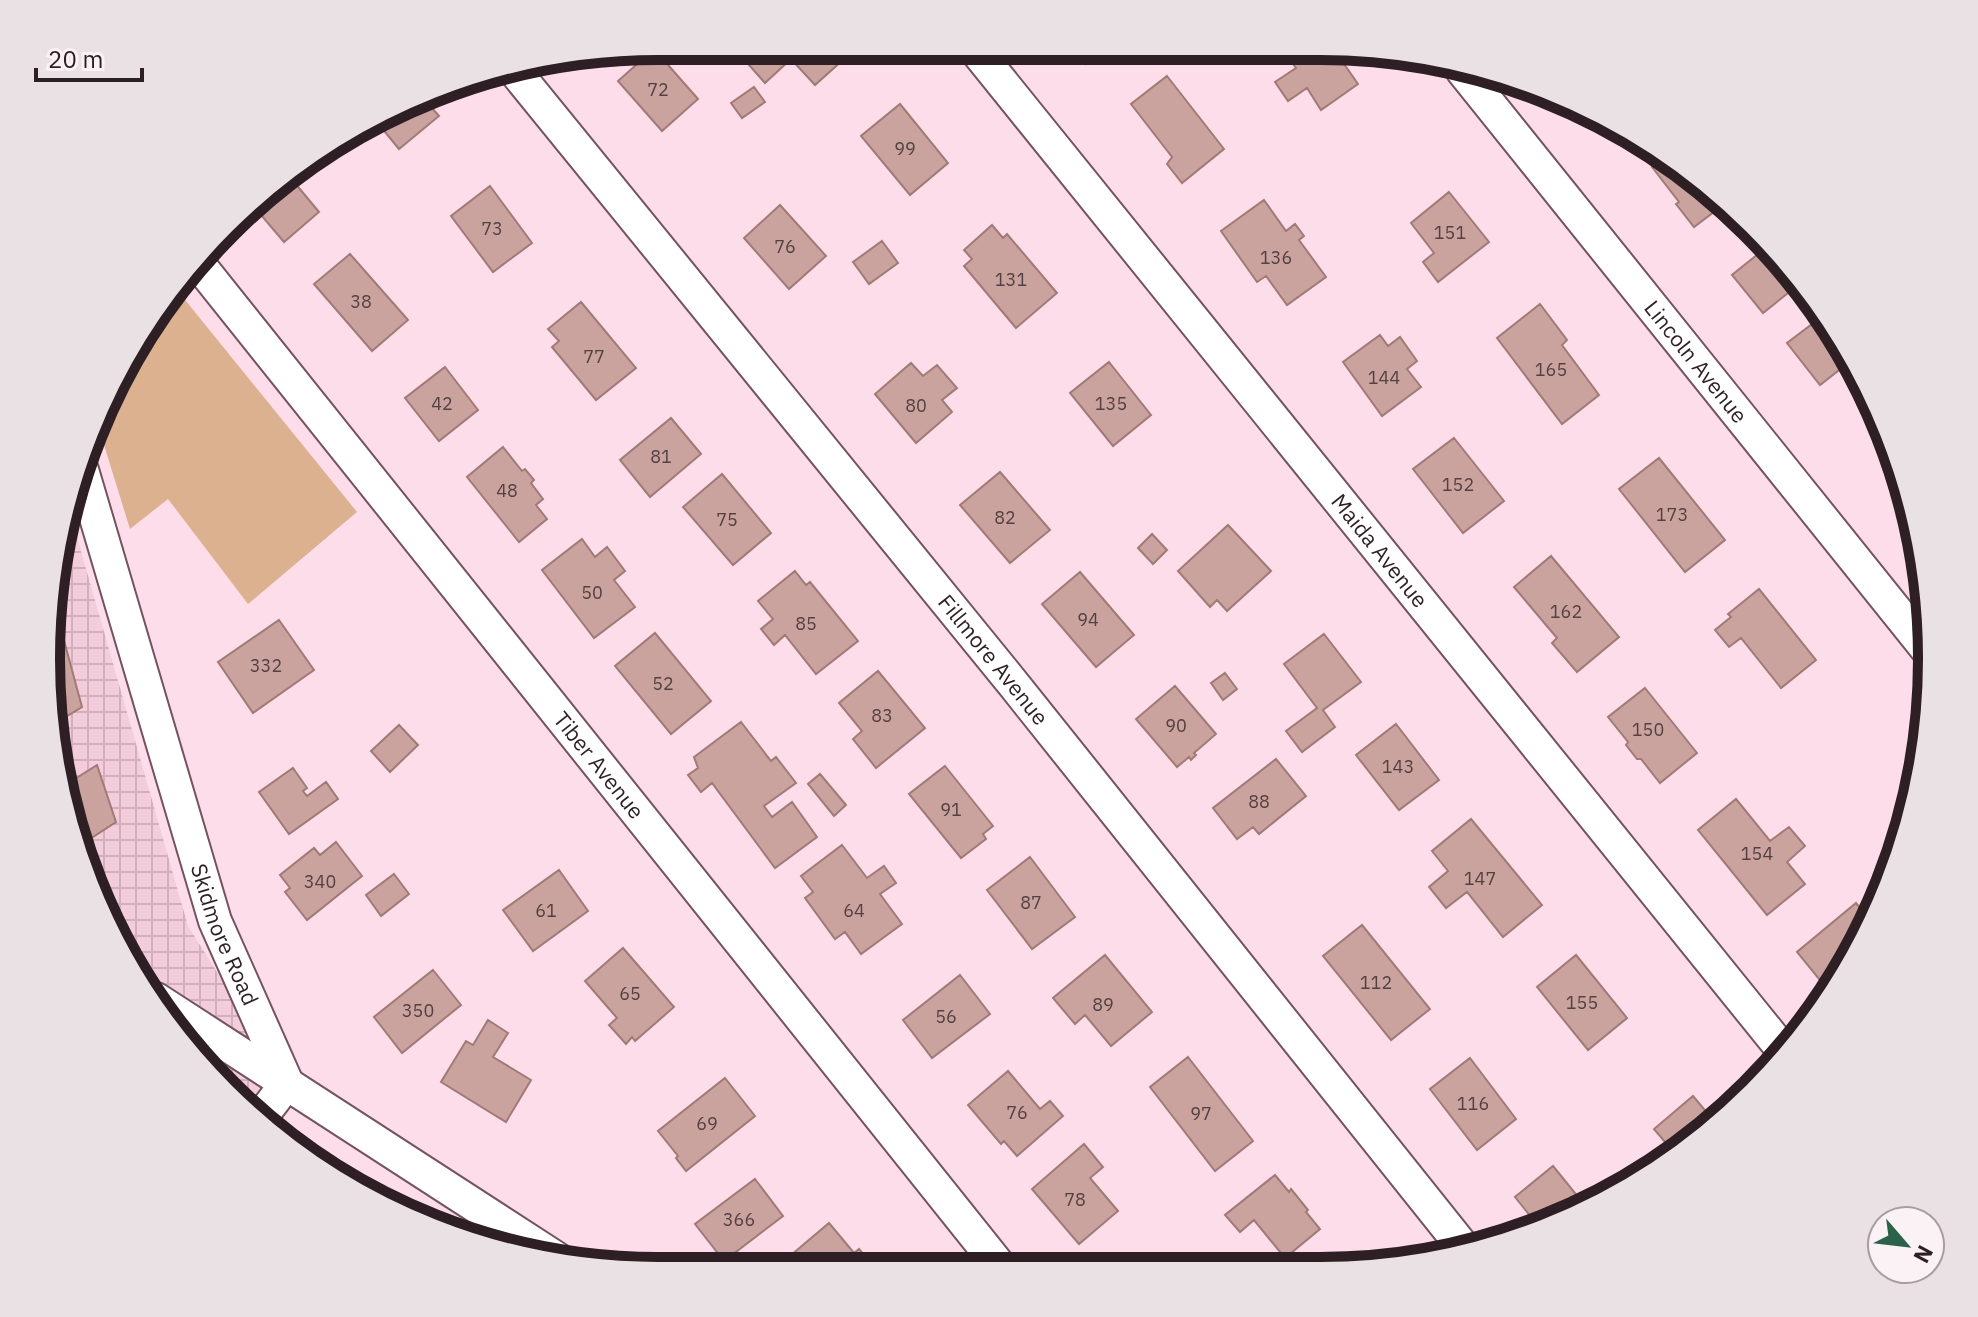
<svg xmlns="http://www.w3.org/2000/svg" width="1978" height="1317" viewBox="0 0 1978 1317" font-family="'IBM Plex Sans',sans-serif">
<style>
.industrial{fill:url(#industrial-grid)}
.park{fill:#dbb18f}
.building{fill:#cba39e;stroke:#a07a76;stroke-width:2}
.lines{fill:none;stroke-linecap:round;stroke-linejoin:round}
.minor-casing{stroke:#745260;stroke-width:36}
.minor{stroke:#fff;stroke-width:32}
.labels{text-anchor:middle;stroke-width:8;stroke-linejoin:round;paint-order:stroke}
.number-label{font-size:18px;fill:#544042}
.street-label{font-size:22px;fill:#2d1f24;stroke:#faf2f5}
.rim{fill:none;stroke:#2d1f24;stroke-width:10}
</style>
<defs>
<pattern id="industrial-grid" width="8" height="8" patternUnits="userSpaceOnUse" patternTransform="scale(2)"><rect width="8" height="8" fill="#f3cddb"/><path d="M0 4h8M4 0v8" fill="none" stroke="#d1b0bc"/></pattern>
</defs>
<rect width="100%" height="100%" fill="#fdddea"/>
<path class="industrial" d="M71,516L188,926L287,1083L254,1119L128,965L67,817L47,619Z"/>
<path class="park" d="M173,285L357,512L248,604L168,499L130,529L96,419Z"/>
<path class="building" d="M768,47H852L854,50L815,85L791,59L765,83L749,65Z
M654,49L698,99L662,131L618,81Z
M1075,49H1105L1086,64Z
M1312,51H1335L1358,84L1321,110L1307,88L1288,101L1275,82L1296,68L1293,64Z
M1167,76L1224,149L1182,183L1167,164L1172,157L1131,104Z
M754,87L765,102L742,118L731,103Z
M423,98L439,116L399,149L376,121Z
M900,104L948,163L910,195L861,136Z
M1664,158L1724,198L1727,202L1694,227L1676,204L1679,202L1652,167Z
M289,176L319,212L284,242L255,208Z
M490,186L532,243L493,272L451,216Z
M1449,192L1489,242L1438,282L1423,262L1434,253L1411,223Z
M1264,200L1286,231L1295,224L1304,236L1299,240L1326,277L1287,305L1266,276L1257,282L1221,231Z
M780,205L826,256L789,289L744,238Z
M992,225L1003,238L1007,234L1057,293L1016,328L964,266L972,259L964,250Z
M882,241L898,263L869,284L853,262Z
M1768,246L1802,282L1763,313L1732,275Z
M350,254L408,320L372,351L314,284Z
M581,302L636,368L596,400L552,347L559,341L548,329Z
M1540,304L1567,340L1562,345L1599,395L1562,424L1497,338Z
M1824,315L1852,360L1820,385L1787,343Z
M1380,335L1388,346L1400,337L1417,361L1407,369L1421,387L1382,416L1343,362Z
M1109,362L1151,415L1113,446L1070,393Z
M911,363L923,376L937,365L957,388L942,400L952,412L916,443L875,394Z
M445,367L478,410L439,441L405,398Z
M671,418L701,454L650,497L620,460Z
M1454,438L1504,501L1463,533L1413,469Z
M503,447L522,471L525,469L534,480L531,483L543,499L536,505L547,519L519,542L467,477Z
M1659,458L1725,540L1685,572L1619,489Z
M1000,472L1050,530L1010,563L960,505Z
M722,474L771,533L733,565L683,507Z
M1228,525L1271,571L1227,611L1217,600L1210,607L1178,571Z
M1152,534L1167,550L1153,564L1138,548Z
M582,539L595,557L607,547L625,571L614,580L635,607L594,638L542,570Z
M1551,556L1619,637L1577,672L1552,643L1557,638L1514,587Z
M795,571L806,585L810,582L858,641L816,674L785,635L774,645L761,629L773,619L758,601Z
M1080,572L1134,635L1096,667L1042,604Z
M1759,589L1816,660L1781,688L1741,638L1729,647L1715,630L1731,617L1728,614Z
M279,620L314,670L253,713L218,662Z
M62,633L82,707L57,722L49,640Z
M655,633L711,701L671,734L615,666Z
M1324,634L1361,682L1323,710L1335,727L1302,752L1286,731L1317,708L1284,664Z
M878,671L925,728L876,768L853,739L862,731L839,703Z
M1225,673L1237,689L1223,700L1211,683Z
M1175,686L1216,734L1194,753L1196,755L1191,760L1189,757L1177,767L1136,719Z
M1645,688L1697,753L1660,783L1641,759H1637L1626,745L1628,742L1608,717Z
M741,722L771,761L776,757L796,783L764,806L772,817L792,802L817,837L775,868L712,783L701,792L688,775L698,768L694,757Z
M1396,724L1439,780L1399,810L1356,755Z
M399,725L418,745L390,772L371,751Z
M1276,759L1306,796L1259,834L1253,827L1237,839L1213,808Z
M97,765L116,822L79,846L67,817L64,786Z
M945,766L993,826L983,834L986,839L961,858L909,794Z
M293,768L307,788L303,791L307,796L326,782L338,799L289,834L259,792Z
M820,774L846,805L834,816L808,784Z
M1736,799L1770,841L1789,827L1805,846L1787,862L1805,884L1767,915L1698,830Z
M1471,819L1542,905L1503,937L1467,892L1446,908L1429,887L1448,871L1432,851Z
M336,842L362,876L307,920L285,892L290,888L280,875L314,848L320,855Z
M842,845L867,878L884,866L896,883L880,894L902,924L861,954L845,932L835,939L805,898L813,892L801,876Z
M1030,857L1075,917L1032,949L987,890Z
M559,870L588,911L533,951L503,910Z
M394,874L409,894L381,916L366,895Z
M1856,903L1870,920L1850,965L1838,981L1828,990L1797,952Z
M1362,925L1430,1009L1391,1040L1323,956Z
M623,948L674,1007L635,1041L632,1037L626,1044L609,1025L617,1018L585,981Z
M1105,955L1152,1012L1111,1046L1085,1015L1075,1024L1053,998Z
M1576,955L1627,1018L1588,1050L1537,987Z
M433,970L461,1005L402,1053L374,1017Z
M960,975L990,1014L932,1058L903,1020Z
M488,1020L508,1033L493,1057L531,1080L506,1122L441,1082L466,1041L473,1045Z
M1188,1057L1253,1141L1215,1171L1150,1087Z
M1470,1058L1516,1119L1477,1150L1430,1089Z
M1008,1071L1040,1109L1050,1101L1063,1116L1017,1156L1004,1141L1001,1144L968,1105Z
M725,1078L755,1116L686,1171L676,1158L678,1156L658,1131Z
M1693,1096L1708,1114L1711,1112L1718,1120L1692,1145L1676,1155L1654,1129Z
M1084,1144L1103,1167L1090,1178L1118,1211L1079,1244L1032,1189Z
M1553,1166L1588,1209L1539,1227L1515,1197Z
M1275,1175L1289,1192L1291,1189L1308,1210L1306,1212L1320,1229L1285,1258L1254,1220L1240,1232L1225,1215Z
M755,1179L783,1216L724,1261L695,1224Z
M829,1223L854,1253L859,1249L874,1267H777Z
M1347,1260L1355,1270H1335Z"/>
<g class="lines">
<g class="minor-casing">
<g id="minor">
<path id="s1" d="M974,48L1786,1054"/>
<path id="s2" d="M514,70L1015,686L1467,1252"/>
<path id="s3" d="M1462,70L1930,653"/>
<path id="s4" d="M197,262L1001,1268"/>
<path id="s5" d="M82,470L215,921L287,1083"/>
<path d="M156,999L559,1260"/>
<path d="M258,1121L287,1083"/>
</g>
</g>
<use href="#minor" class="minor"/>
</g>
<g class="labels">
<g class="number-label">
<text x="658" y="96">72</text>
<text x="905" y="155">99</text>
<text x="492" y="235">73</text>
<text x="1450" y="239">151</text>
<text x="785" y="253">76</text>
<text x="1276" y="264">136</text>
<text x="1011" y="286">131</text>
<text x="361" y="308">38</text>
<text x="594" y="363">77</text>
<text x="1551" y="376">165</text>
<text x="1384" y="384">144</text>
<text x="442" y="410">42</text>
<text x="1111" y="410">135</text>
<text x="916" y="412">80</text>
<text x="661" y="463">81</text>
<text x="1458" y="491">152</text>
<text x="507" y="497">48</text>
<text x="1672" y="521">173</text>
<text x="1005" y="524">82</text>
<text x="727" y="526">75</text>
<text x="592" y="599">50</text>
<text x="1566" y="618">162</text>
<text x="1088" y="626">94</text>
<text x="806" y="630">85</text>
<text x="266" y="672">332</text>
<text x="663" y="690">52</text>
<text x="882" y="722">83</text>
<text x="1176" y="732">90</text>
<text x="1648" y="736">150</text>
<text x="1398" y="773">143</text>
<text x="1259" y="808">88</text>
<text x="951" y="816">91</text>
<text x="1757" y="860">154</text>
<text x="1480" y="885">147</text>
<text x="320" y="888">340</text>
<text x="1031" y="909">87</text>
<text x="546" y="917">61</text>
<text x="854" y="917">64</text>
<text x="1376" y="989">112</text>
<text x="630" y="1000">65</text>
<text x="1582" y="1009">155</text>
<text x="1103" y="1011">89</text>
<text x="418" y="1017">350</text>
<text x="946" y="1023">56</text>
<text x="1473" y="1110">116</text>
<text x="1017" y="1119">76</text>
<text x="1201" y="1120">97</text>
<text x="707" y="1130">69</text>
<text x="1075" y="1206">78</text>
<text x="739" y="1226">366</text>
</g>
<g class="street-label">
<text dy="8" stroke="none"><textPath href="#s3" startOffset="374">Lincoln Avenue</textPath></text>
<text dy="8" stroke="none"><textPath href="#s1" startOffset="646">Maida Avenue</textPath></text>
<text dy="8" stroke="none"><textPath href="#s2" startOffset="760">Fillmore Avenue</textPath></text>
<text dy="8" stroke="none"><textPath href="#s4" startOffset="644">Tiber Avenue</textPath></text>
<text dy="8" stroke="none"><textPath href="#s5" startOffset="486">Skidmore Road</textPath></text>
</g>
</g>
<path d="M0 0H1978V1317H0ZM658 60H1320A598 598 0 0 1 1918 658V659A598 598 0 0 1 1320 1257H658A598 598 0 0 1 60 659V658A598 598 0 0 1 658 60Z" fill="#eae1e4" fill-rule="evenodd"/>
<path class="rim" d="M658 60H1320A598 598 0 0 1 1918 658V659A598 598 0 0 1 1320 1257H658A598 598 0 0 1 60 659V658A598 598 0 0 1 658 60Z"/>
<g transform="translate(1906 1245) rotate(118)"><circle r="38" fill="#faf2f5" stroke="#a89ea1" stroke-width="2"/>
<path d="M0-6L14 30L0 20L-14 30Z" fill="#2a624a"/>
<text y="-12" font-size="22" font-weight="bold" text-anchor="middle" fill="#2d1f24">N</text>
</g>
<path d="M36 68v12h106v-12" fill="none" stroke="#2d1f24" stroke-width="4"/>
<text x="48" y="68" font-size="24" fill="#2d1f24" stroke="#faf2f5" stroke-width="6" paint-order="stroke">20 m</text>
</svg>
